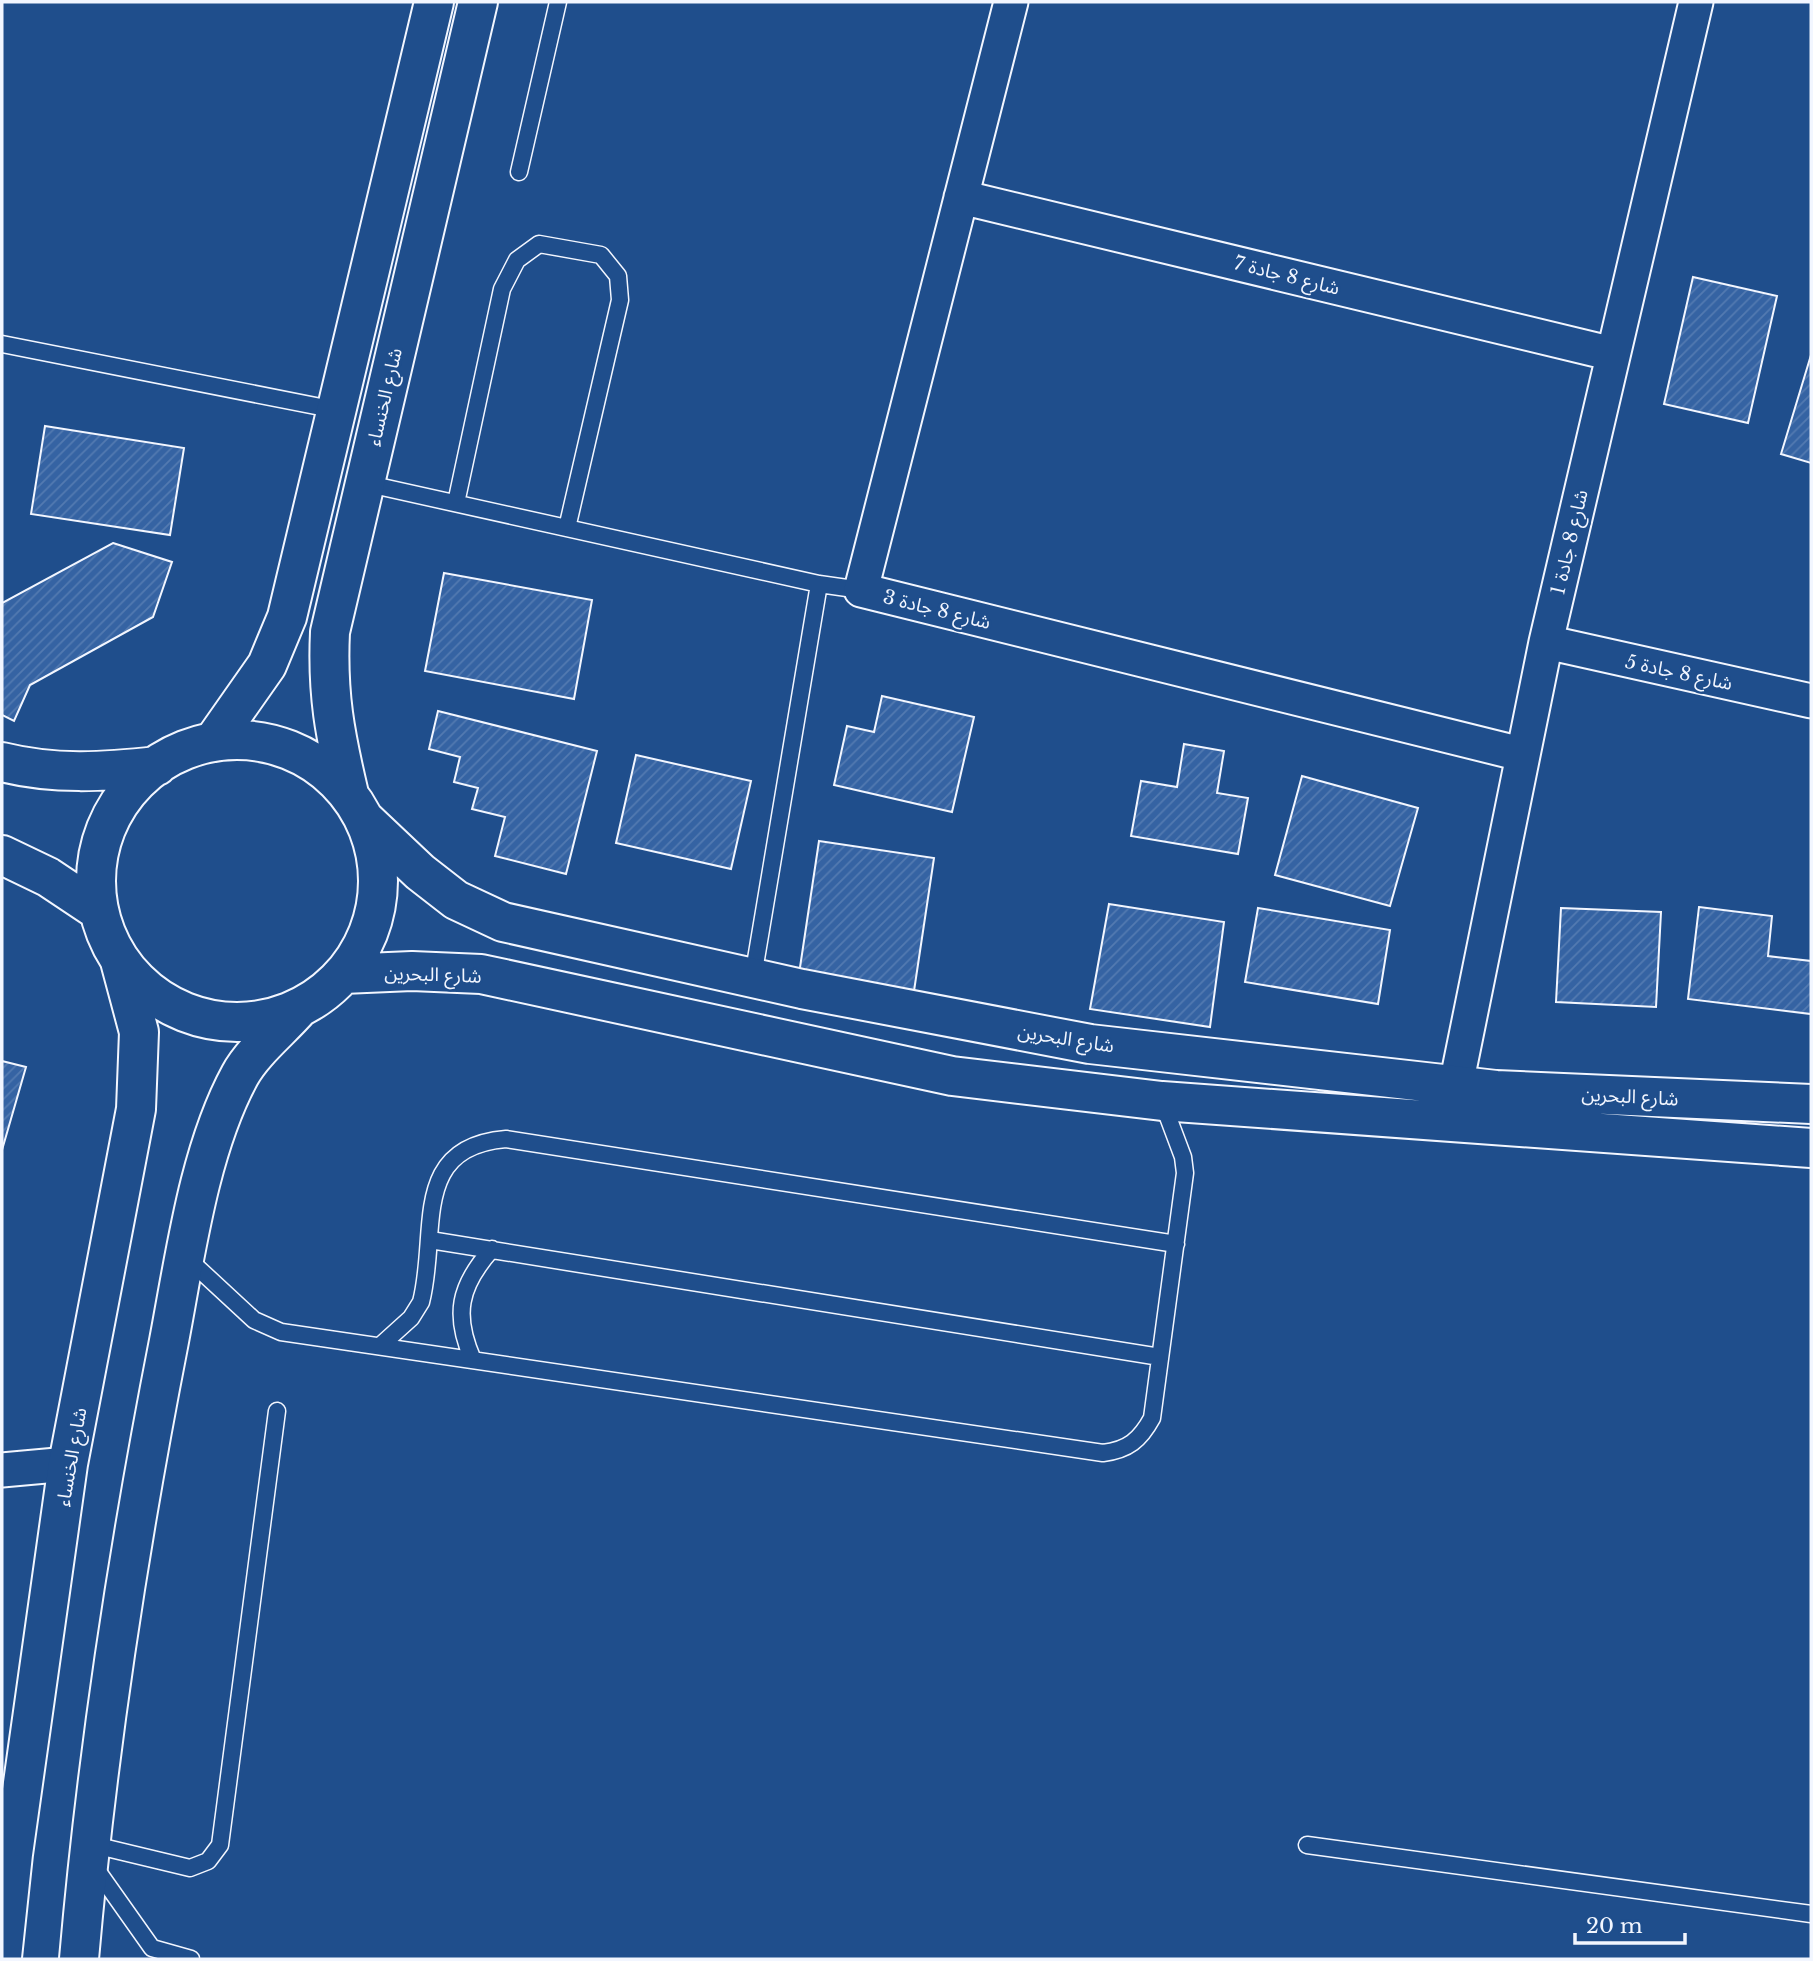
<svg xmlns="http://www.w3.org/2000/svg" width="1813" height="1961" viewBox="0 0 1813 1961" font-family="'Libre Baskerville','Noto Sans Arabic',serif">
<style>
.building{fill:url(#building-hatch);stroke:#f2f6ff;stroke-width:2}
.lines{fill:none;stroke-linecap:round;stroke-linejoin:round}
.lane-casing{stroke:#f2f6ff;stroke-width:19}
.street-casing{stroke:#f2f6ff;stroke-width:37}
.secondary-casing{stroke:#f2f6ff;stroke-width:42}
.lane{stroke:#1f4e8c;stroke-width:16}
.street{stroke:#1f4e8c;stroke-width:33}
.secondary{stroke:#1f4e8c;stroke-width:38}
.labels{text-anchor:middle;stroke-width:5;stroke-linejoin:round;paint-order:stroke}
.street-label{font-size:19px;fill:#f2f6ff;stroke:#1f4e8c}
</style>
<defs>
<pattern id="building-hatch" width="6" height="6" patternUnits="userSpaceOnUse" patternTransform="scale(1.75)"><rect width="6" height="6" fill="#3563a3"/><path d="M-1 1l2-2M0 6l6-6M5 7l2-2" fill="none" stroke="#537ab1"/></pattern>
</defs>
<rect width="100%" height="100%" fill="#1f4e8c"/>
<path class="building" d="M1693,277L1777,296L1748,423L1664,404Z
M1811,355V463L1781,454Z
M45,426L184,448L170,535L31,514Z
M113,543L172,562L153,617L30,685L14,721L2,715V603Z
M444,573L592,600L574,699L425,671Z
M882,696L974,717L952,812L834,785L847,726L874,732Z
M438,711L597,751L566,874L495,856L505,817L472,809L478,788L454,782L460,757L429,749Z
M1184,744L1224,751L1217,793L1248,798L1238,854L1131,836L1141,781L1177,787Z
M636,755L751,781L731,869L616,843Z
M1302,776L1418,808L1390,906L1275,875Z
M819,841L934,858L914,991L799,974Z
M1109,904L1224,922L1210,1027L1090,1009Z
M1699,907L1772,916L1768,956L1811,961V1014L1688,999Z
M1258,908L1390,930L1378,1004L1245,982Z
M1561,908L1661,912L1656,1007L1556,1002Z
M2,1061L26,1067L2,1150Z"/>
<g class="lines">
<g class="lane-casing">
<path id="lane" d="M519,172L558,2
M2,344L336,410
M364,483L819,584L861,590
M456,503L502,289L517,260L539,244L601,255L618,276L620,300L567,528
M753,977L819,584
M430,1240L1160,1357
M187,1258L254,1320L281,1332L1103,1453C1128,1450 1140,1440 1152,1418L1185,1173L1183,1157L1162,1101
M380,1346L411,1318L421,1302C439,1233 409,1147 506,1139L1176,1244
M473,1360C453,1315 459,1286 492,1249
M90,1844L190,1868L208,1861L220,1845L277,1411
M1307,1845L1811,1914
M94,1866L152,1948L191,1959"/>
</g>
<g class="street-casing">
<path id="street" d="M1011,2L861,590L1521,754
M961,197L1613,354
M1546,642L1811,701
M1456,1085L1546,642L1696,2
M2,1470L68,1464"/>
</g>
<g class="secondary-casing">
<path id="secondary" d="M96 881a141 141 0 1 1 282 0a141 141 0 1 1-282 0Z
M213,742L267,665L287,617L434,2
M2,762C54,775 104,772 157,766
M349,794C335,735 327,694 330,632L478,2
M365,820L420,872L456,900L503,922L802,989L1090,1044L1496,1090L1811,1104
M2,855L48,877L99,911
M343,974L412,971L481,974L952,1076L1162,1101L1811,1148
M2,1957L13,1854L68,1464L136,1109L139,1032L120,961
M79,1959C97,1752 129,1545 169,1341C185,1257 199,1150 240,1075C253,1051 281,1029 299,1008"/>
</g>
<use href="#lane" class="lane"/>
<use href="#street" class="street"/>
<use href="#secondary" class="secondary"/>
</g>
<g class="labels">
<g class="street-label">
<text transform="translate(1287 275) rotate(14)" y="7">شارع 8 جادة 7</text>
<text transform="translate(384 397) rotate(-77)" y="7">شارع الخنساء</text>
<text transform="translate(1569 542) rotate(-77)" y="7">شارع 8 جادة 1</text>
<text transform="translate(937 609) rotate(14)" y="7">شارع 8 جادة 3</text>
<text transform="translate(1679 672) rotate(12)" y="7">شارع 8 جادة 5</text>
<text transform="translate(433 974) rotate(2)" y="7">شارع البحرين</text>
<text transform="translate(1066 1038) rotate(9)" y="7">شارع البحرين</text>
<text transform="translate(1630 1096) rotate(3)" y="7">شارع البحرين</text>
<text transform="translate(71 1457) rotate(-80)" y="7">شارع الخنساء</text>
</g>
</g>
<rect width="1813" height="1961" fill="none" stroke="#f2f6ff" stroke-width="7"/>
<path d="M1575 1933v10h110v-10" fill="none" stroke="#f2f6ff" stroke-width="3.5"/>
<text x="1586" y="1933" font-size="21" fill="#f2f6ff" stroke="#1f4e8c" stroke-width="5" paint-order="stroke">20 m</text>
</svg>
